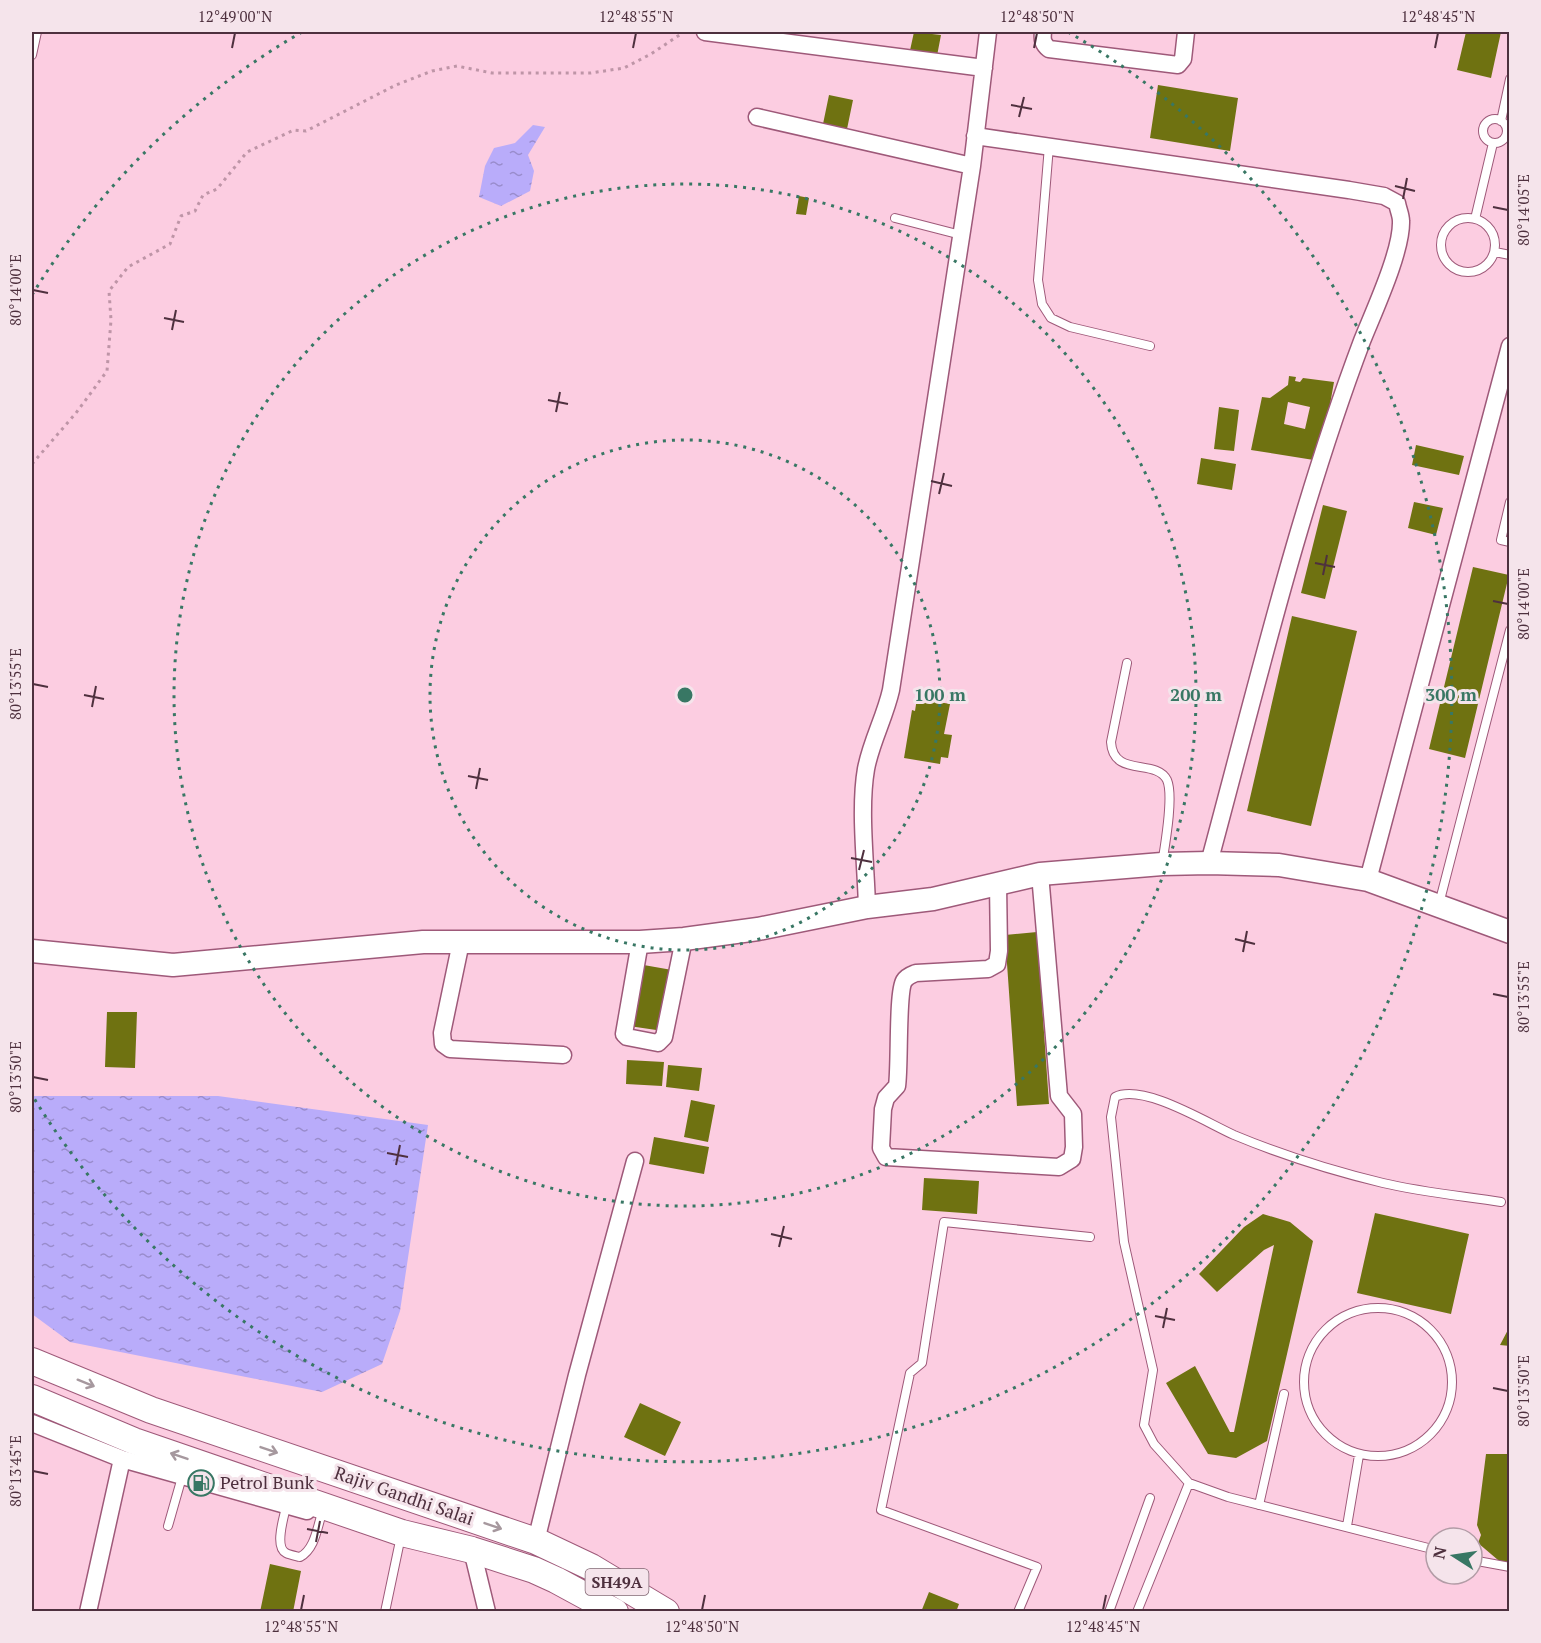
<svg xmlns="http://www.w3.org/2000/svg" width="1541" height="1643" viewBox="0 0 1541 1643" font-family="'PT Serif',serif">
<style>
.water{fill:url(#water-ripples)}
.building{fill:#6f7211;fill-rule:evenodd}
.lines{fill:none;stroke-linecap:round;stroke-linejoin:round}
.lane-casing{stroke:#9e5979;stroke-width:10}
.street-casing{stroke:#9e5979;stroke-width:19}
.secondary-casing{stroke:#9e5979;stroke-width:25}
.primary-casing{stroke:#9e5979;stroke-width:28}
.path{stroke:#be95a7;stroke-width:3;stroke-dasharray:3 4.5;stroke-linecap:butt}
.lane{stroke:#fff;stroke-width:8}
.street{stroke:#fff;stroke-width:16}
.secondary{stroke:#fff;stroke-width:22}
.primary{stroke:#fff;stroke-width:26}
.oneway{stroke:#a6989e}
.ticks{fill:none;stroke:#4e303e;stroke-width:2}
.ring{fill:none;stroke:#387764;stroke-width:3;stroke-dasharray:3 6}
.labels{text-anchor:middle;stroke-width:6;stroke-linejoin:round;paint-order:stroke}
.shield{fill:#f5e4eb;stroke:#806672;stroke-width:1.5}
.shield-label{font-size:16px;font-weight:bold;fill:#4e303e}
.poi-label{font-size:18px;fill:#4e303e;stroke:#f5e4eb;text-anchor:start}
.street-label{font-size:18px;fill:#4e303e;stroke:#f5e4eb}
.centre{fill:#387764;stroke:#f5e4eb;stroke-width:3}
.ring-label{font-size:18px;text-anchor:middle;font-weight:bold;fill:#387764;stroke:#f5e4eb;stroke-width:6;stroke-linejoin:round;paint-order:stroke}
.neatline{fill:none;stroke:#4e303e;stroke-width:2}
.ticks-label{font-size:15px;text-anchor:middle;fill:#4e303e}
</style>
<defs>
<pattern id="water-ripples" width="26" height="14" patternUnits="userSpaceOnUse" patternTransform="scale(1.5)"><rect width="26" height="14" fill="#b9acfa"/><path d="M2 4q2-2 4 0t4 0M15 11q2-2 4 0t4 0" fill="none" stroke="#998ccc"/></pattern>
</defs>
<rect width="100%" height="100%" fill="#fccde1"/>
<path class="water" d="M533,125L545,127L528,155L534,171L530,191L501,206L479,197L485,166L494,148L515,143Z
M32,1096H218L428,1125L400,1311L382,1364L322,1392L70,1342L32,1314Z"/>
<path class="building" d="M914,32L941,35L936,61L909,55Z
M1466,32H1501L1491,78L1457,70Z
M1158,85L1238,98L1230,151L1150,138Z
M829,95L853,100L847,129L823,124Z
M799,196L809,198L806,215L796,214Z
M1289,376L1296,377L1295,381L1300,382L1303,378L1334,382L1320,461L1251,450L1262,397L1270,398L1288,385ZM1288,402L1310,407L1305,429L1284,424Z
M1219,407L1239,410L1234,451L1214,449Z
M1416,445L1464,456L1459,475L1412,465Z
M1201,458L1236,464L1232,490L1197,484Z
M1414,502L1443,508L1436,535L1408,528Z
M1323,505L1347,511L1325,599L1301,593Z
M1473,567L1509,575L1465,758L1429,749Z
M1292,616L1357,631L1311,826L1247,811Z
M917,698L950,704L944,734L952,735L948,758L941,757L940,764L904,758L912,710L915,711Z
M1037,932L1049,1104L1017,1106L1005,935Z
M638,964L672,970L663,1031L629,1026Z
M107,1012H137L135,1068L105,1067Z
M627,1060L664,1062L662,1086L626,1084Z
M668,1065L702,1068L699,1091L666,1087Z
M691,1100L715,1105L708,1142L684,1137Z
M654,1137L709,1147L704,1174L649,1164Z
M924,1178L979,1181L977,1214L922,1210Z
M1375,1213L1469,1234L1451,1314L1357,1293Z
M1263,1214L1290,1222L1313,1241L1267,1441L1236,1458L1208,1454L1166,1383L1195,1366L1230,1432H1234L1274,1245L1264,1250L1217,1292L1199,1274L1244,1227Z
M1510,1326V1346L1500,1345Z
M640,1403L681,1422L665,1456L624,1437Z
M1486,1454H1510V1563L1498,1560L1478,1543L1481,1535L1477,1525Z
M270,1564L301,1571L293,1612H260Z
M929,1592L959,1604L956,1612H921Z"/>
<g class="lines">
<g class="lane-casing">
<path id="lane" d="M32,55L37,32
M1483 131a12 12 0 1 1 24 0a12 12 0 1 1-24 0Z
M1501,121L1510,79
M1049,146L1038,280L1042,304L1051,318L1070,327L1150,346
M1441 245a27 27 0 1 1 54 0a27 27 0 1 1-54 0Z
M895,218L961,235
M1475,219L1493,143
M1495,252L1510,255
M1510,502L1501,540L1510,542
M1127,663L1111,742C1113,778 1156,758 1167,780C1174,796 1165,845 1162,864
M1439,904L1510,630
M1304 1382a74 74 0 1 1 148 0a74 74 0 1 1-148 0Z
M1259,1505L1284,1394
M286,1507C284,1517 274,1547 286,1553C290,1555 296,1556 300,1557C315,1549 317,1528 322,1513
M168,1526L182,1477
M1347,1526L1359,1455
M1436,1550L1228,1497L1189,1483L1154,1444L1144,1425L1153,1370L1124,1242L1111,1117L1115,1097C1143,1083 1207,1123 1234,1135C1282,1155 1333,1171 1383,1183C1421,1192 1462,1196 1501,1202
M1472,1560L1510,1567
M385,1612L401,1536
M1018,1612L1037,1567L881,1510L910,1373L922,1363L944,1222L1090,1237
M1109,1612L1150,1498
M1137,1612L1189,1483"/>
</g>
<g class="street-casing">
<path id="street" d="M705,32L984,68
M1043,32C1042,40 1043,44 1049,49L1178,65L1183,59L1186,32
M757,117L972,166
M975,136L1349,190L1384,196L1397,203C1398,209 1401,215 1401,221C1402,251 1374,311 1362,341C1298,511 1256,689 1209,863
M1368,880L1510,346
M998,884L999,951L997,964L988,969L916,973C911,975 907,976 904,981C897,993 900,1066 897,1086L886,1098L883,1109L881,1148L886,1157L1059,1167L1072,1159L1074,1147L1073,1114L1059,1096L1040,874
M867,907C866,866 859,809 866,769C871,742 885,717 891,690L972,166L988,32
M461,942L442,1033L443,1044L450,1049L563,1055
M640,942L624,1034L627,1037L658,1043L664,1037L684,939
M32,1423L122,1459L307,1511
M536,1541L577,1375L635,1161
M472,1550L487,1612
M88,1612L122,1459"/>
</g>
<g class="secondary-casing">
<path id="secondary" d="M32,951L173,965L423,942H640L684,939L758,929L867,907L933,899L1040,874L1162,864L1209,863L1279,865L1368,880L1510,932"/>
</g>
<g class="primary-casing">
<path id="primary" d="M32,1361L151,1410L536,1541L591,1567L666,1612
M32,1398L134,1441L402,1533L472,1550L534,1570L556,1580L615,1612"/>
</g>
<path class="path" d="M32,464L76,413L107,371L111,320L109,291L128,267L170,244L181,216L195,211L203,195L217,189L247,152L294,130L306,131L396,85L432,71L457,66L492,73H591L624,68L651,54L684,32"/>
<use href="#lane" class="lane"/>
<use href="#street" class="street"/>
<use href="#secondary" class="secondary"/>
<use href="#primary" class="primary"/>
</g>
<defs><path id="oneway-shaft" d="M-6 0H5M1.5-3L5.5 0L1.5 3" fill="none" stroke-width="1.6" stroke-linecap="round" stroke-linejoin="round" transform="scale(1.5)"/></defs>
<g class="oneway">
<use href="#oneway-shaft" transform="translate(86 1383) rotate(22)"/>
<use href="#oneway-shaft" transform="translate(269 1450) rotate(19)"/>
<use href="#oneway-shaft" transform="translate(179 1456) rotate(-161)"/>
<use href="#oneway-shaft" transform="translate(493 1526) rotate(19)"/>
</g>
<path class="ticks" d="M232,48L235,33M633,48L636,33M1034,48L1037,33M1435,48L1438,33M1011,105L1032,109M1019,117L1024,97M1395,186L1415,191M1403,199L1407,178M1493,207L1508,210M33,290L48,293M164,318L184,322M172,330L176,310M548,400L568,404M556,412L560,392M931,481L952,486M939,494L944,473M1315,563L1335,567M1323,575L1327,555M1493,601L1508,604M33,684L48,687M84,695L104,699M92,707L96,686M468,776L488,780M476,789L480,768M851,858L872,862M859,870L864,850M1235,939L1255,944M1243,952L1247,931M1493,994L1508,997M33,1077L48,1080M387,1153L408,1157M396,1165L400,1145M771,1234L792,1239M779,1247L784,1226M1155,1316L1175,1320M1163,1328L1167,1308M1493,1388L1508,1391M33,1471L48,1474M307,1529L328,1533M316,1542L320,1521M301,1610L304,1595M702,1610L705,1595M1103,1610L1106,1595"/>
<g class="ring">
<circle cx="685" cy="695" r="255"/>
<circle cx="685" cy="695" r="511"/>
<path d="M32 295A766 766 0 0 1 302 32M1068 32A766 766 0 1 1 32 1095"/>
</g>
<defs>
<g id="fuel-ring" transform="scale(1.35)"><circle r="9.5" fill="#f5e4eb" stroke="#387764" stroke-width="1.5"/><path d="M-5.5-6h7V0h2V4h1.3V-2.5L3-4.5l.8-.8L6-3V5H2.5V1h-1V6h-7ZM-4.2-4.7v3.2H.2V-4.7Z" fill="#387764"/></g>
</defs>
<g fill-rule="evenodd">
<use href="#fuel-ring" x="201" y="1483"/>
</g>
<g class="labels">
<rect class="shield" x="585.5" y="1569" width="63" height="26" rx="4.5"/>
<g class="shield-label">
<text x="617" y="1588">SH49A</text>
</g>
<g class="poi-label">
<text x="220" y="1489">Petrol Bunk</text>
</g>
<g class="street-label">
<text transform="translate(404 1496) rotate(19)" y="6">Rajiv Gandhi Salai</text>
</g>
</g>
<circle cx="685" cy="695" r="9" class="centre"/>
<g class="ring-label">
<text x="940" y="701">100 m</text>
<text x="1196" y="701">200 m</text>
<text x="1451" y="701">300 m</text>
</g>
<rect width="1541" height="1643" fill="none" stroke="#f5e4eb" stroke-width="66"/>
<g transform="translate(1454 1556) rotate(282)"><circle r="28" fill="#f5e4eb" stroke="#b29ca6" stroke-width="1.5"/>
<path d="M0-4.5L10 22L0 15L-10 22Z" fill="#387764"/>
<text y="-9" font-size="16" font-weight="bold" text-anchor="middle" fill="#4e303e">N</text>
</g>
<rect x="33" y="33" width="1475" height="1577" class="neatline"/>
<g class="ticks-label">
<text x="235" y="22">12°49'00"N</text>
<text x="636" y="22">12°48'55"N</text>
<text x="1037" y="22">12°48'50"N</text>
<text x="1438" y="22">12°48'45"N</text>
<text transform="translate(1524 210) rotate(-90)" y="5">80°14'05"E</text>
<text transform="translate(16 290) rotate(-90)" y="5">80°14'00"E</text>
<text transform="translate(1524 604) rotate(-90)" y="5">80°14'00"E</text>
<text transform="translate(16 684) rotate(-90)" y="5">80°13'55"E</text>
<text transform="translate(1524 997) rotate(-90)" y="5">80°13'55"E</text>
<text transform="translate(16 1077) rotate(-90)" y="5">80°13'50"E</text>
<text transform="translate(1524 1391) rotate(-90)" y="5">80°13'50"E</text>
<text transform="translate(16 1471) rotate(-90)" y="5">80°13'45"E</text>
<text x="301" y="1632">12°48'55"N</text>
<text x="702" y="1632">12°48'50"N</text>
<text x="1103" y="1632">12°48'45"N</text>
</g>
</svg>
